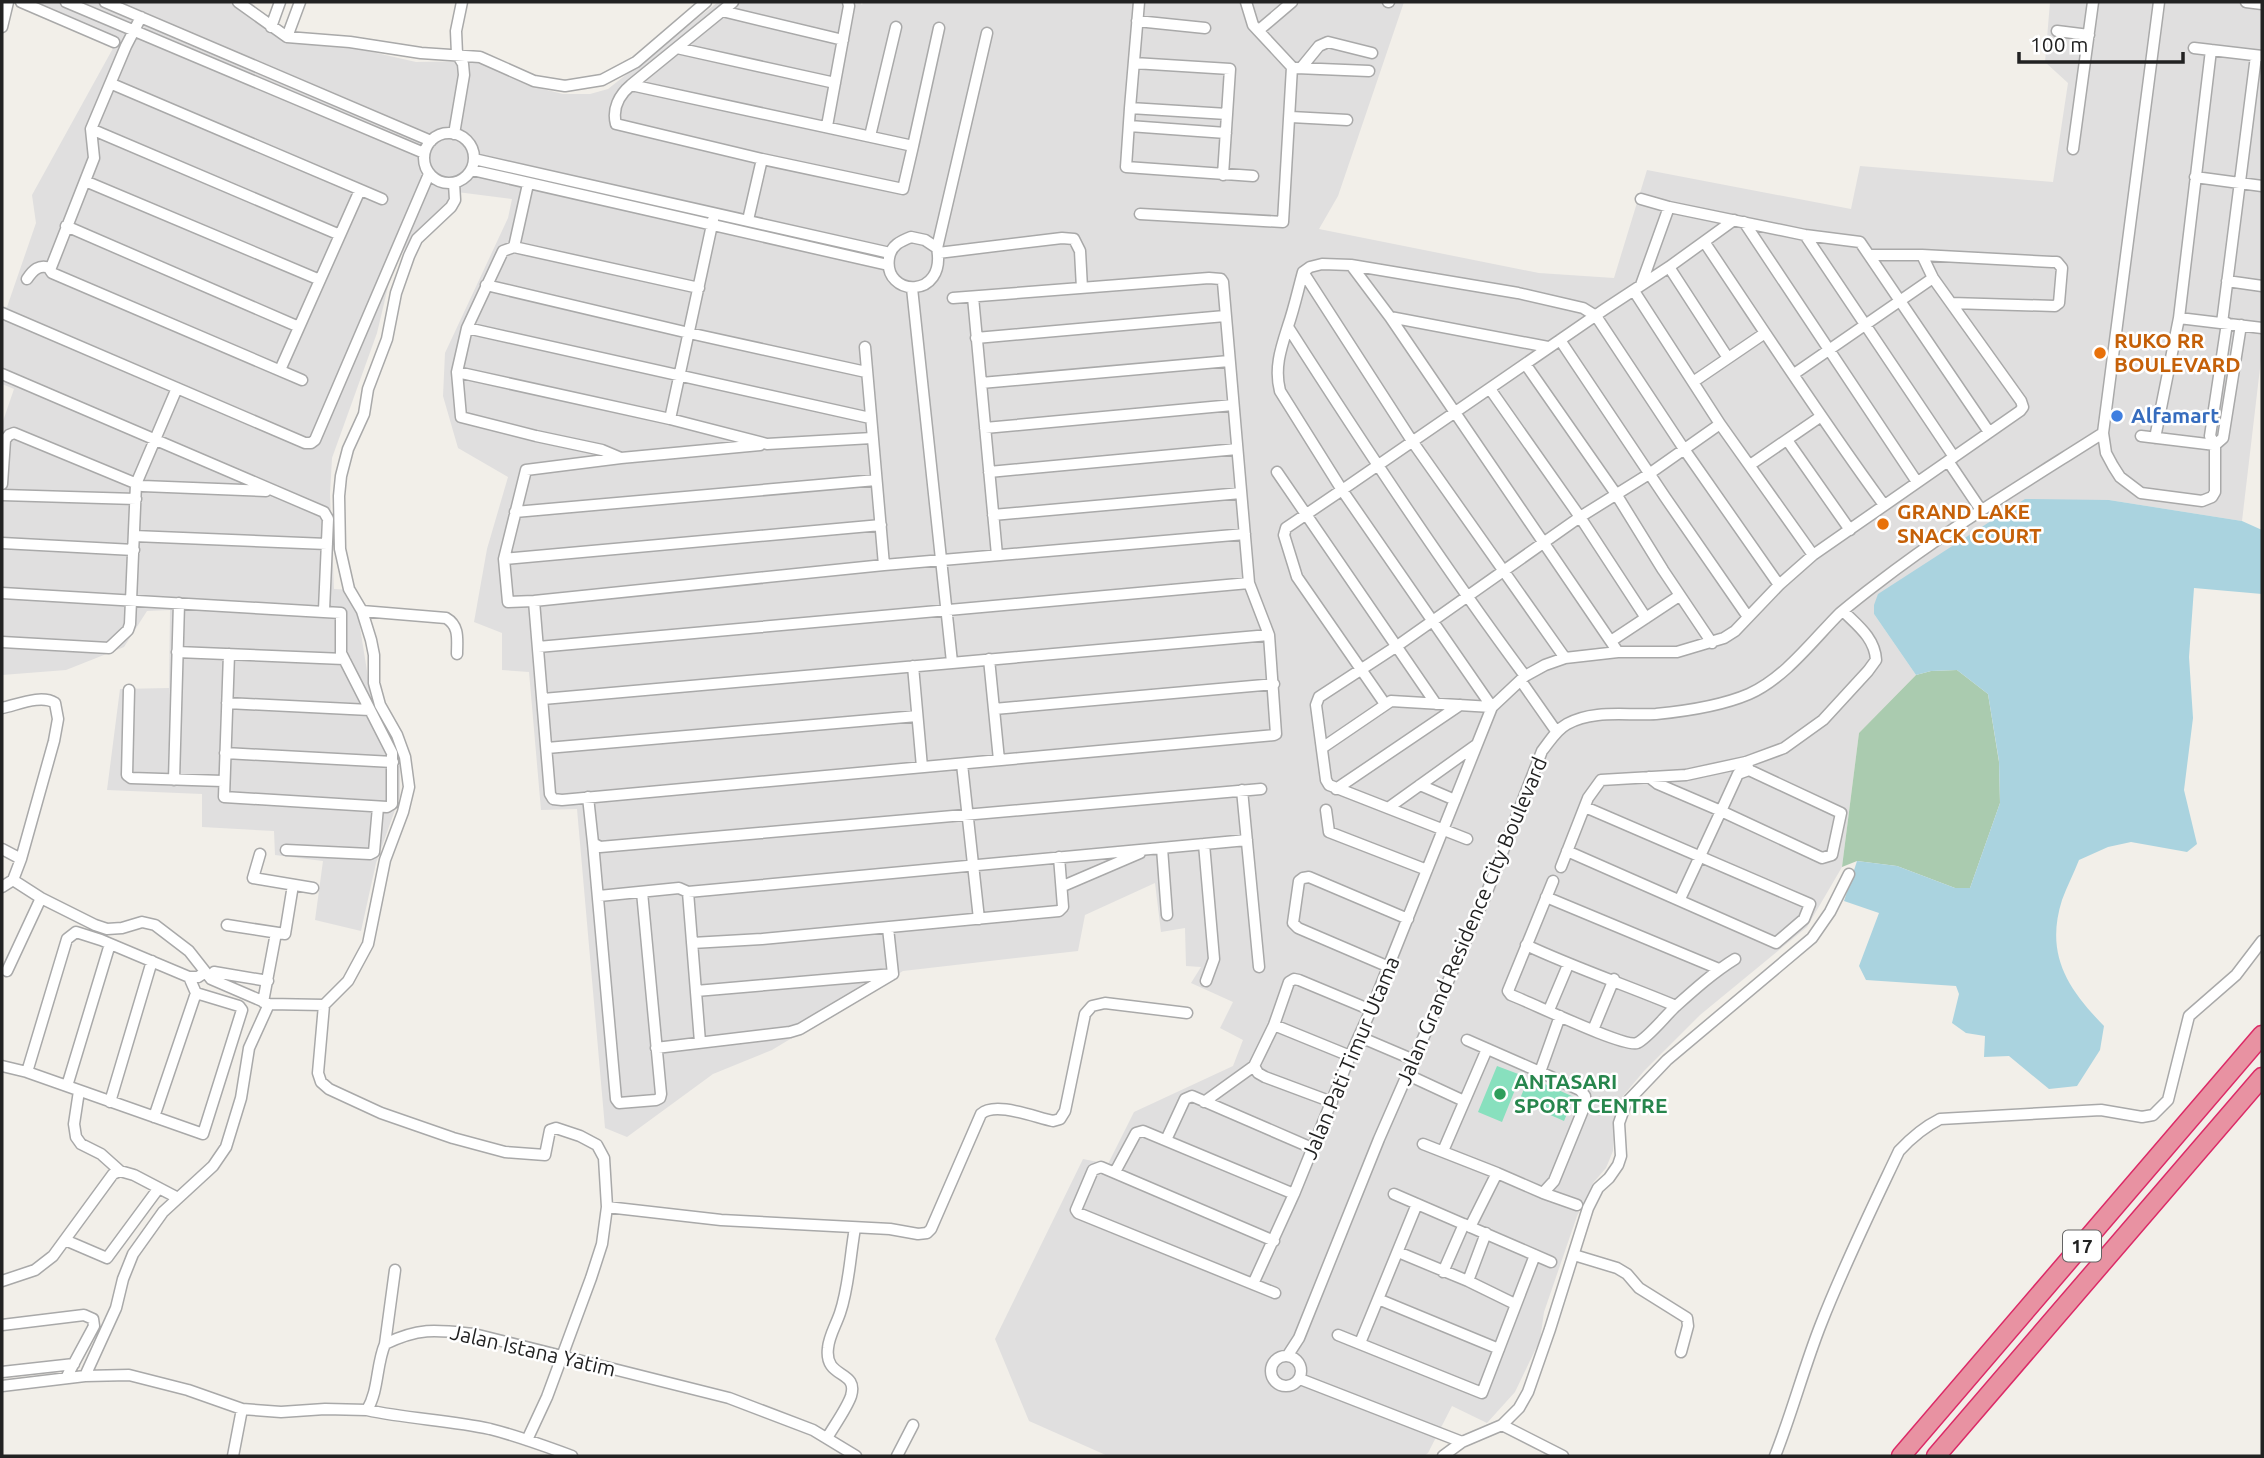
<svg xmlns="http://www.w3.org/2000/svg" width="2264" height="1458" viewBox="0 0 2264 1458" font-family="Ubuntu,sans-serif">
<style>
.residential{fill:#e0dfdf}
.cemetery{fill:#aacbaf}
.pitch{fill:#88e0be}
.water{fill:#aad3df}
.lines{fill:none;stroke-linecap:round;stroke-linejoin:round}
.minor-casing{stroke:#a9a9a9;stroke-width:13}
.motorway-casing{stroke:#dc2a67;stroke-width:21}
.minor{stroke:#fff;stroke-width:10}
.motorway{stroke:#e892a2;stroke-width:18}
.food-dot{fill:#e8710a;stroke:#fff;stroke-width:2.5}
.shop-dot{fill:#3f7fe0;stroke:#fff;stroke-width:2.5}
.leisure-dot{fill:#2e9e5b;stroke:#fff;stroke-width:2.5}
.labels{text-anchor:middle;stroke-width:5;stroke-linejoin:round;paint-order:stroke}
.shield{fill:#fff;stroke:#646464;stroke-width:2}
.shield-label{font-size:19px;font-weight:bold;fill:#222}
.food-label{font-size:21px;font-weight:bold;fill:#c56008;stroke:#fff;text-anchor:start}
.shop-label{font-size:21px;font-weight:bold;fill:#366cbe;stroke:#fff;text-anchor:start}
.street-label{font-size:21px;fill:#222;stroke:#fff}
.leisure-label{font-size:21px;font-weight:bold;fill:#27864d;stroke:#fff;text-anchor:start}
</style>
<rect width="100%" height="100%" fill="#f2efe9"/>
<path class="residential" d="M30,2H229L278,38L292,41L346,46L416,62L475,61L498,70L527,85L563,94H590L608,89L718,2H860L862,5L863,2H1404L1338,196L1319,229L1539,273L1614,278L1647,170L1851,209L1860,166L2053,182L2068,83L2045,62L2050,2H2262V351L2242,521L2109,500L1874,614L1916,675L1859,733L1842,867L1807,927L1700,1015L1644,1071L1623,1096L1615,1115L1613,1151L1606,1168L1593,1183L1577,1216L1544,1312L1540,1340L1515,1392L1487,1423L1452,1406L1428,1453L1424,1456H1108L1029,1421L995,1339L1083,1159L1108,1164L1134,1112L1233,1066L1243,1040L1220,1028L1233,1002L1191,983L1201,967L1186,966L1185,928L1161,932L1155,883L1085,915L1078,951L903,971L772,1050L713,1074L627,1137L605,1128L577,809L541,810L529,672L502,670V633L474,622L487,549L508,477L458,448L443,396L445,353L508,218L512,199L457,192L414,234L392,270L377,333L332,458L330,494L334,589L354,590L372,702L400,756V796L376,863L361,931L315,920L323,861L275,855L274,831L202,827V794L107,790L120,689L169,688L170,610L147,611L124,647L66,670L2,675V424L14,389L2,384V306L7,307L36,223L32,195L117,41Z"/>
<path class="cemetery" d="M1957,670L1988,694L1999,762L2000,803L1970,888H1955L1897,866L1857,861L1842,867L1859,733L1916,675L1931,671Z"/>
<path class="pitch" d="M1497,1066L1521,1075L1502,1122L1478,1112Z
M1529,1077L1574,1097L1564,1121L1519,1101Z"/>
<path class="water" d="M2025,499L2109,500L2242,521L2262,530V594L2194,588L2189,657L2193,718L2184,790L2197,844L2187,852L2131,842L2108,847L2079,860C2074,873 2067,886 2062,900C2045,954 2067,988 2104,1026L2100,1050L2077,1086L2049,1089L2009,1056L1984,1057L1985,1036L1966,1033L1952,1023L1959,994L1956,986L1866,980L1859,966L1879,913L1844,901L1857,861L1897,866L1955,888H1970L2000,803L1999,761L1988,694L1957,670L1931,671L1916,675L1874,614V605L1878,594Z"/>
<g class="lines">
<g class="minor-casing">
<path id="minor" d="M21,2L114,42
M66,2L424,153
M105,2L431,141
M238,2L287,37L350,42L421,53L480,57L534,81L565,86L602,80L636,62L706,2
M1139,2L1130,108L1227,114
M1388,2H1389
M2159,2L2103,433L2106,453L2113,466L2120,477L2141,493L2202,501L2212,497L2215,492V445L2210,436L2227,323
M2246,2L2262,4
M722,11L843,40
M141,17L126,46L91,129L94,158L50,270L52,273L302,380
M1137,21L1205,28
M2,27L8,2
M271,27L280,2
M1259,30L1292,2
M2057,31L2089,35
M287,37L300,2
M677,48L835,83
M2194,48L2262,56
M1134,63L1230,69L1223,175
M1296,68L1369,71
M1301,68L1319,46L1328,42L1372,53
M112,84L382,199
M631,85L733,2
M1130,108L1126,167L1253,176
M1291,117L1347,120
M827,126L849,6L848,2
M1129,126L1226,133
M91,129L340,235
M424 158a25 25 0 1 1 50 0a25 25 0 1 1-50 0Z
M454,134L464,75L463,64L457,54L456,31L462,2
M870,136L896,27
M913,146L939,28
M2073,149L2093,2
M474,159L890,253
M472,170L888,265
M2195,177L2262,186
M85,181L320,280
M528,184L514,247L503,251L467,328L457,372L461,417L536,436L602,450L621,458L526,470L504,559L508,602L534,601L884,565L1245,534
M1641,199L1669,207L1805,235L1860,242L1989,432
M1140,214L1283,222L1292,67L1253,25L1246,2
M713,220L670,419L767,444L872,438
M748,220L762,159L903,189L913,146L631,85C619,95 612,109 616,124L762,159
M1734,220L1669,267L1605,309L1342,490L1280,391C1274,368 1281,348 1288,326C1294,309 1298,290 1303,272L1310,267L1322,264L1351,265L1518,293L1583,308L1596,316L1684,449L1779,585
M1744,222L1917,482
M66,226L299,327
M1805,235L1954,457
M911,237L925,240L937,248C947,300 883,297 889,258C891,245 901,241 911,237Z
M1705,243C1764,331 1821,419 1884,505
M514,247L699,288
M937,248L987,33
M938,253L1062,238L1074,239L1080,251L1082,288
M1869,255H1922L2052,262H2057L2062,268L2059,303L2055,306L1951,303
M1351,265L1390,317L1618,652
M1669,267L1728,358
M1303,272L1412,441L1565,658
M27,279C33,270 39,264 50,268
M2227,281L2262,286
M486,285L689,333L866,372
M1641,285L1669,207
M912,288L952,662
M1634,291L1720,424L1813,555
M973,297L997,555
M2,313L305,443H311L315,440L429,174
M1390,317L1548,347
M2179,318L2262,328
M2222,323L2256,56
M1288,327C1364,446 1441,563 1525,676
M467,328L870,418
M976,338L1225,316
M1560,340L1665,497L1748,617
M865,347L884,565
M1526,365L1616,494L1663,570L1712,643
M280,370L360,190
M457,372L670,419
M2,374L324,512L328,519L324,610
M1794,374L1933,278
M1693,382L1765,333
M981,383L1229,361
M1490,389L1580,517L1646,618
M985,428L1233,405
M2141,436L2215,445L2223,438L2241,325
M2155,438L2179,318L2211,50
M1787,440L1850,530
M621,458L760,445
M1948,461L1981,510
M1750,465L1820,417
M989,472L1237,449
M1277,472L1436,704
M2,484L5,440L9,435L14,433L142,486L266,491
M2,495L136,499
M515,512L876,480
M993,515L1241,493
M134,536L327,544
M2,543L134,550
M504,559L881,525
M2,593L341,613V653L392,753V804L387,807L224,797L229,654
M534,601L550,794L553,799L562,800L1274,735L1276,734L1269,635L1249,583L1223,282L1221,279L1209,278L953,298
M362,611L446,618C460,626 457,640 457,654
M1611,641L1679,596
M2,642L109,648L128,630L130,624L136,484L177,388
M538,647L1249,583
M177,652L344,659
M989,659L999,760
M913,666L922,767
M1521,681L1556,731
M129,690L127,775L131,778L223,781
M543,699L1269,635
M227,703L370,710
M2,708C17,705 41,694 55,703L58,719L54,741L21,859L13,880
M994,709L1274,684
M547,748L917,716
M1322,748L1391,701L1492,707L1525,676L1545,665L1565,658L1618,652H1677L1724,638L1735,631L1779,585L1813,555L2020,411L2023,407L2021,401L1933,278L1922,255
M225,753L393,762
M1746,762L1749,770L1841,813L1832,855L1822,858L1721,811L1738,774L1749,770
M962,764L979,919
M1649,777L1658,784L1721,811L1680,899
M174,780L179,603
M1420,785L1455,800
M1336,789L1460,705
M1242,790L1259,967
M588,797L593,843L600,847L1261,789
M1388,808L1476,745
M1326,810L1329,832L1427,870
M1467,839L1329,785L1326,780L1316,705L1319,697L1397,646L1580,517L1649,474L1720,424
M593,843L616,1099L619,1103L656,1100L660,1098L661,1094L642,892
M1204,844L1214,959L1206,981
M1162,848L1167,915
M2,849L21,859
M286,850L370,854L374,852L378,807
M1567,851L1776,943L1804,919L1810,904L1585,807
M260,854L253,878L313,888
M1561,867L1588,798L1601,780L1686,775L1746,762L1784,748L1823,720L1868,671L1876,660C1875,638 1857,625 1843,611
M1553,881L1508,991L1511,995C1530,1002 1624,1048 1637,1043C1648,1038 1666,1015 1676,1006C1695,989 1714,972 1735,959
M1063,886L1140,853
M2,887L13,880L41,898L95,925L107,929L122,928L142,922L155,925L189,951L211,979L269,1004L324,1005L348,981L368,944L385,860L403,812L409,787L405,757L397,735L380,705L374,683V655L371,640L362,611L349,589L340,549L339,496L341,476L348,449L364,414L368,389L387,339L396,293L409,256L417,239L451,207L455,200L454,183
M688,892L1247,840
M599,896L679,888L688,892L700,1042
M1546,897L1719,969
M227,925L285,934L293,885
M692,943L762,939L1059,911L1063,907L1059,857
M1526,945C1575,968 1626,985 1676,1006
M1389,967L1298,928L1293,923L1299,881L1303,878L1309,877L1408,919
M7,971L41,898
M214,972L268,981
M189,977L196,993L239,1006L242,1010L203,1134L27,1072L67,939L76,932L101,940L189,977H198L204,973
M696,991L893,974L888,928
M263,1002L276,933
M324,1005L318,1073L321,1082L329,1089L381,1113L453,1138L505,1152L545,1155L550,1130L556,1128L580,1136L597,1145L604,1158L607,1207L602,1244L591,1278L547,1397L527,1440
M1549,1010L1568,965
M1274,1025L1350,1056
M1593,1030L1614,979
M1360,1037L1414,1060
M1467,1040L1540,1072L1560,1016
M656,1048L790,1032L800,1029L893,974
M2,1066L27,1072
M1408,1075L1464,1101
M67,1086L110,944
M79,1091L74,1124L76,1137L81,1144L101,1154L120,1171
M110,1102L152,961
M1204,1102L1254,1066
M1332,1102L1265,1077L1258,1073L1254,1066L1274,1025L1289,982L1294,979L1299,980L1371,1010
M154,1117L196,993
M1166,1140L1185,1099L1192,1096L1312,1148
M1423,1144L1497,1173L1470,1227
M1443,1151L1487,1049
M1115,1172L1136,1133L1143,1131L1294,1194
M1497,1173L1543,1193L1554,1181L1585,1105V1096L1580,1090L1540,1072
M1543,1193L1577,1205
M1394,1194L1551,1262
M607,1207L721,1220L890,1229L918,1234L927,1233L931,1229L981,1114C995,1101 1034,1117 1053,1121L1060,1119L1065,1111L1085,1014L1092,1006L1105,1003L1187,1013
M65,1240L107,1258L158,1189
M1274,1241L1101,1167L1093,1170L1076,1210L1078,1213L1275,1293
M1398,1252L1468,1281L1515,1304
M1574,1255L1617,1268L1627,1274L1639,1288L1687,1318L1688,1326L1681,1352
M1443,1272L1464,1224
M2,1281L35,1270L53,1256L113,1174L120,1171L134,1175L178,1198
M1468,1281L1486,1233
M1253,1284L1294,1194L1350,1056L1371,1010L1492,707L1342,490L1286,528L1284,535L1297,577L1385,704
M1378,1299L1499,1349
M2,1325L84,1315L93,1319L94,1326L66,1378
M1338,1335L1482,1393L1535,1255
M1360,1343L1417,1204
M385,1344L395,1270
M1288,1355L1299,1338L1379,1139L1485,897L1542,751C1550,741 1556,730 1567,724C1594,709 1627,716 1656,714C1687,711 1721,706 1749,694C1785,678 1813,640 1840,613C1851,604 1862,595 1874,586C1946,530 2026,482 2103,433
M1271 1371a15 15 0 1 1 30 0a15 15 0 1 1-30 0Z
M2,1372L74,1364
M85,1376L116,1308L123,1279L133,1254L163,1212L213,1166L226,1147L241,1098L249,1048L269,1004
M1300,1379L1462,1442
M2,1386L85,1376L129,1375L188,1390L242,1409L281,1412L325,1409L367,1410C379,1390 376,1365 385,1344C420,1327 437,1330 474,1334L729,1398L813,1430L856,1456
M367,1410C408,1419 450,1420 490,1429C518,1436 545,1446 572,1456
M1502,1425L1563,1456
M827,1438C834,1426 847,1408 851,1396C859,1369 824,1380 828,1348C829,1336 836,1325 840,1313C849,1287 850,1256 855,1228
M233,1456L242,1409
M897,1456L913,1425
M1443,1456L1462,1442L1502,1425L1519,1408L1528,1392L1550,1329L1588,1208L1598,1188L1609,1178L1618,1165L1621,1156L1619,1123L1626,1103L1667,1060L1812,938L1830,912L1849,874
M1775,1456C1792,1413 1804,1367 1821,1324C1844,1265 1872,1208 1899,1151C1911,1138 1924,1127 1940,1119L2101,1110L2142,1117L2153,1115L2168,1100L2189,1016L2236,975L2262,941"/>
</g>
<g class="motorway-casing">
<path id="motorway" d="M1901,1456L2262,1035
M1936,1456L2262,1077"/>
</g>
<use href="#minor" class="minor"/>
<use href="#motorway" class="motorway"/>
</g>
<g class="food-dot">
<circle cx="2100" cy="353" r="7"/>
<circle cx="1883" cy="524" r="7"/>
</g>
<circle class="shop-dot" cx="2117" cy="416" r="7"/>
<circle class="leisure-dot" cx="1500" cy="1094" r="7"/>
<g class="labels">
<rect class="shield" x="2063" y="1230.5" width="38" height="31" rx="5"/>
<g class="shield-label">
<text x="2082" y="1253">17</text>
</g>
<g class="food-label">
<text x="2114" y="348">RUKO RR<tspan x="2114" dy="24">BOULEVARD</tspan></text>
<text x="1897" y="519">GRAND LAKE<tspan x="1897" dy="24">SNACK COURT</tspan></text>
</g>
<g class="shop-label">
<text x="2131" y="423">Alfamart</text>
</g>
<g class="street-label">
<text transform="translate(1472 921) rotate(-67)" y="7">Jalan Grand Residence City Boulevard</text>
<text transform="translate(1351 1058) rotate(-67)" y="7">Jalan Pati Timur Utama</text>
<text transform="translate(533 1351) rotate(13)" y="7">Jalan Istana Yatim</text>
</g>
<g class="leisure-label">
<text x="1514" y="1089">ANTASARI<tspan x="1514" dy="24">SPORT CENTRE</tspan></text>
</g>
</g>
<rect width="2264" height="1458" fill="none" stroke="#222222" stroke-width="7"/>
<path d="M2019 52v10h164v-10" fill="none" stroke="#222222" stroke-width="3.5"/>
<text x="2030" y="52" font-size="21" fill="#222222" stroke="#ffffff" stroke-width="5" paint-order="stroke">100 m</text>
</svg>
